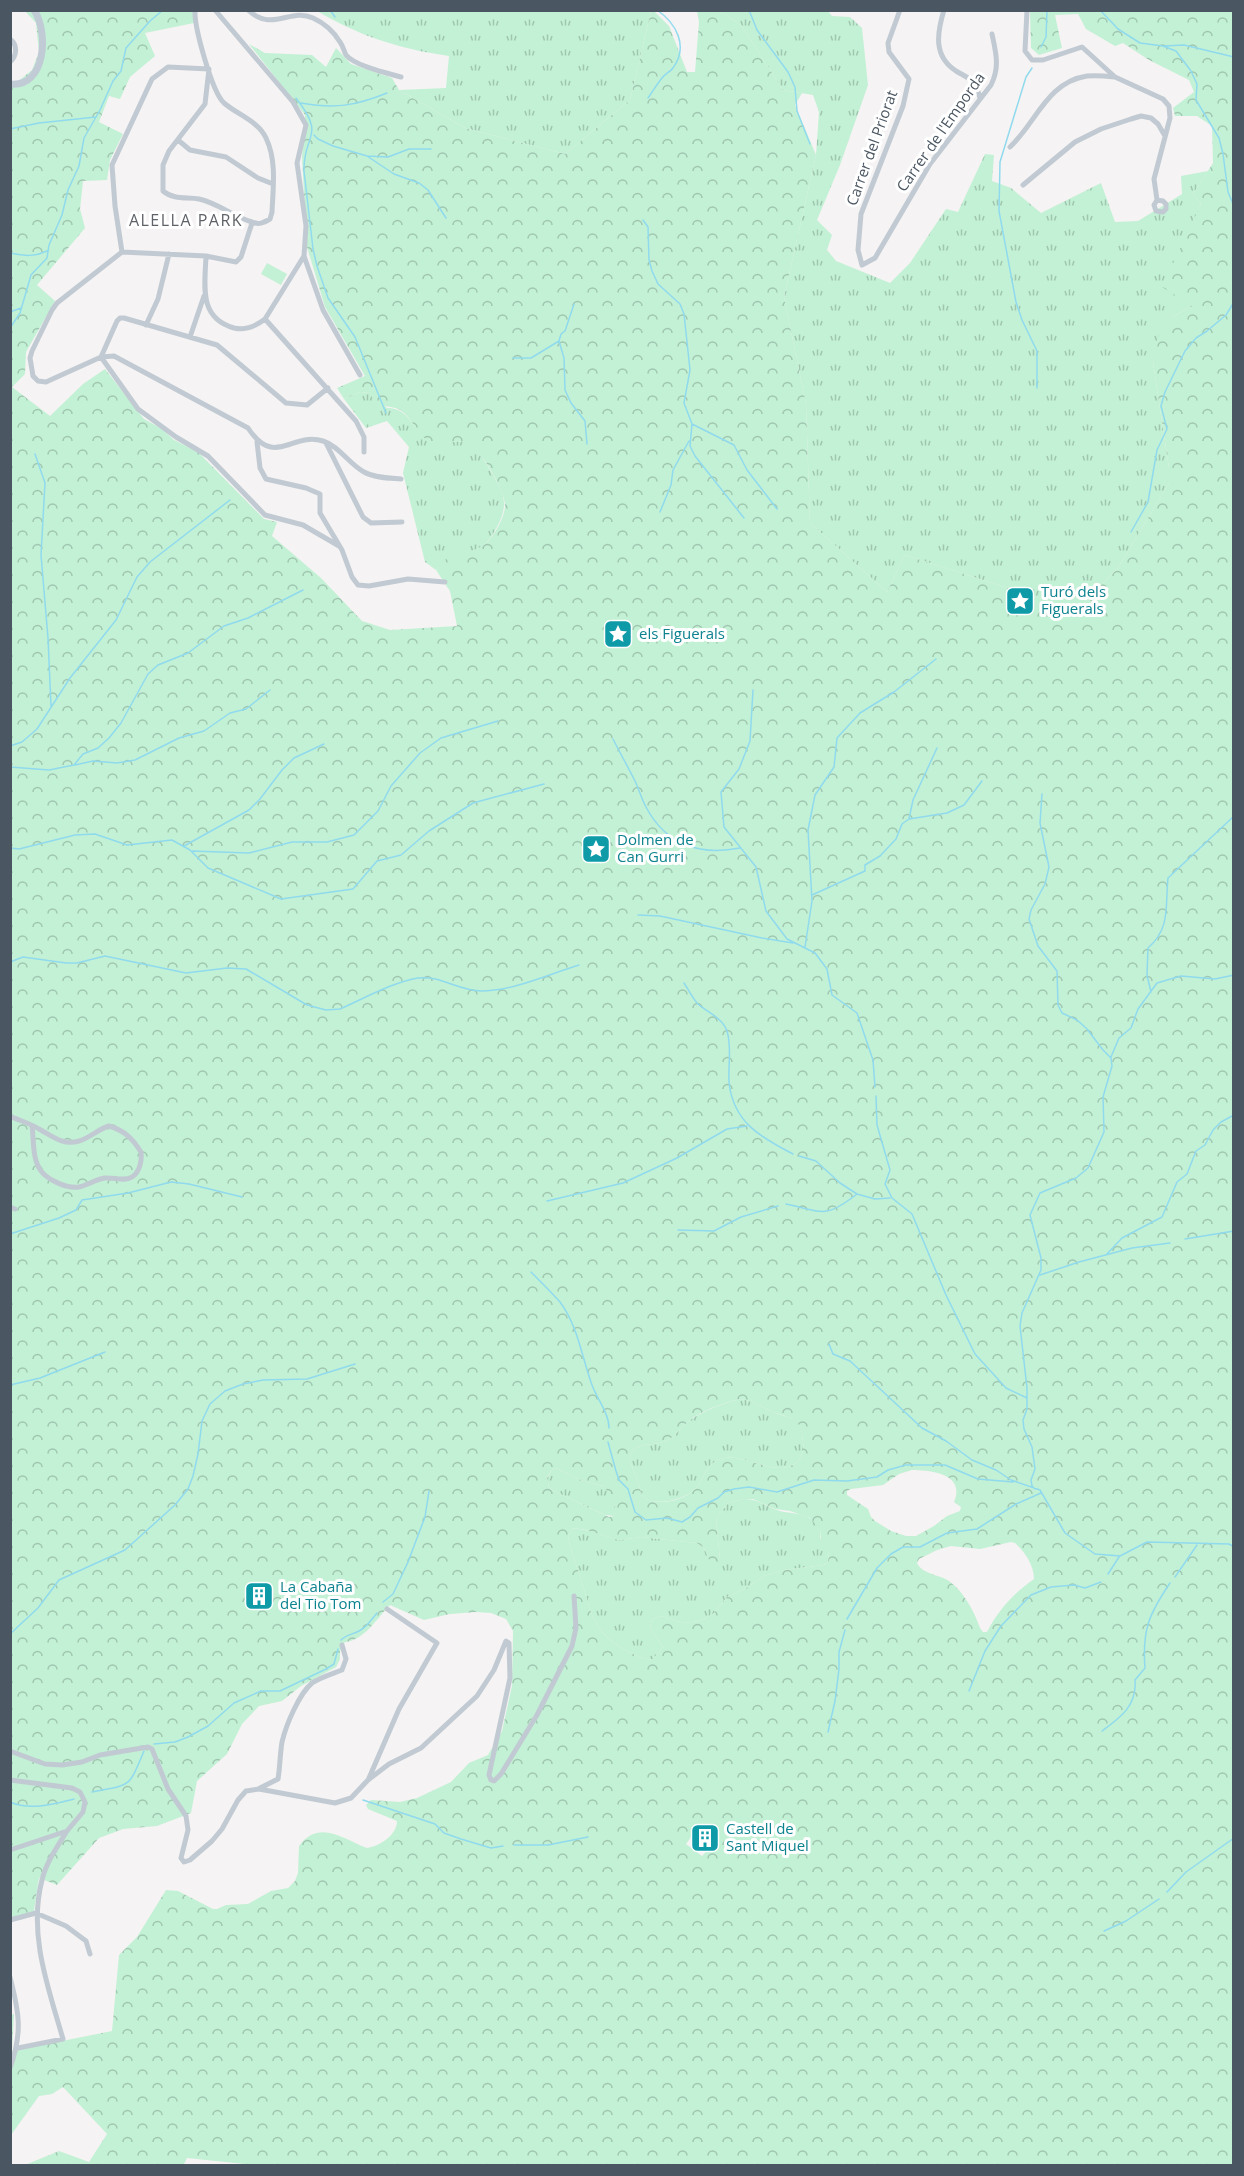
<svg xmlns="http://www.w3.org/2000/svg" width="1244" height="2176" viewBox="0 0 1244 2176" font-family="'Open Sans',sans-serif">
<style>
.grass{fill:url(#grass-tufts)}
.forest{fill:url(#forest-crowns);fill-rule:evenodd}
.pitch{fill:#c3f1d5}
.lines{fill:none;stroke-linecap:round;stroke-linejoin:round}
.stream{stroke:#90daee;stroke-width:1.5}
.minor{stroke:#c1cad2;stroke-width:5}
.secondary{stroke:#c1cbd6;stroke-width:7}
.labels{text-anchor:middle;stroke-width:6;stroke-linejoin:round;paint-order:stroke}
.street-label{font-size:15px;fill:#4a5661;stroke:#fff}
.culture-label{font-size:15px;fill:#0d838f;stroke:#fff;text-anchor:start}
.neighbourhood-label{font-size:16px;letter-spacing:1.5px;fill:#5f6368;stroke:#fff}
</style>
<defs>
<pattern id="grass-tufts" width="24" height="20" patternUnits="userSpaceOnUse" patternTransform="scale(1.5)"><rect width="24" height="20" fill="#c3f1d5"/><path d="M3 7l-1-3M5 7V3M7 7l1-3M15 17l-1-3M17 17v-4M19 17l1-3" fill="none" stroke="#a0c6b0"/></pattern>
<pattern id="forest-crowns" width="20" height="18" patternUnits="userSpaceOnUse" patternTransform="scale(1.5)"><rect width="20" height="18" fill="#c3f1d5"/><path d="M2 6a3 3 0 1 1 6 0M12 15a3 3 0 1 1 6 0" fill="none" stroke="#a0c6b0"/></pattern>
</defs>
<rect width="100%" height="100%" fill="#f5f3f3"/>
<path class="grass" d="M317,11H651L630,100L565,154L465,128L399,90L446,88L449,56C400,49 359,36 317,11Z
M719,11H828L832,16L850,17L862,28L868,85L840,165L817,220L832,235L827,250L836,261L890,283L910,263L946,209L958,212L985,154L994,155L992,181L1011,188L1041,213L1101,183L1115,222L1138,221L1182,194L1181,176L1208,171L1193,194L1201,204L1184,244L1193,306L1172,317L1153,362L1169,468V483L1118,568L1077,610L905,555L887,592L810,523L806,404L784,297L816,155L819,112L813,95L783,90L741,25Z
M360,392L370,393L387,408C413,408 412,435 433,442C444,446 458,438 469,443C478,448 484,460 489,468C502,491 511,501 497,527C493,534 490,540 484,545C474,552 464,553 454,557C447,559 441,565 436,570L425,562L403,473L409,447L387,421L366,428L344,399Z
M741,1399C753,1401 761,1406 771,1411C790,1420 802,1414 803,1442C804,1450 802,1458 796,1463C773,1480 739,1447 716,1461C703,1469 704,1482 694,1490C682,1500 656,1507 643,1497L630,1461C629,1440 653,1447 666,1441C675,1437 682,1426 690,1420C701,1412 728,1401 741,1399Z
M556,1468L581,1480L603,1486C611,1493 618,1505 614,1516L605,1515L552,1490L549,1487L547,1478L552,1470Z
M743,1499C755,1498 763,1504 774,1509C791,1516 808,1509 820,1529V1538L829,1553L828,1562L824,1565L784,1570L764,1576L748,1587L727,1597L713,1614L700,1621L684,1623L661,1616L652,1619L650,1628L663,1647L653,1659C643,1660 636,1655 627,1651C592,1631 592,1615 581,1580C577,1565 570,1551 568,1536L573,1528L590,1531L619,1540L641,1537L697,1543L704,1548L708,1557L720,1560L716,1518L728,1503Z"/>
<path class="forest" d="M25,11H194V23L145,33L155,56L130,77L120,99L109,96L99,122L123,134L110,160L107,180L83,181L80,209L85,228L37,285L55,301L26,352L25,374L12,387L50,416L83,384L105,369L144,419L162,429L174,440L198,452L264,519L277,522L272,536L321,578L362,621L390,630L457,626L450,591L436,570C439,567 442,563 445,560C457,550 476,556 490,539C497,530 505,516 505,505C505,491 481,449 468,443C457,438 443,447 431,442C417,436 414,421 403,412C392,402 377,413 370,393L360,392L344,399L337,388L365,376L325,307L307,247L302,157L305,115L249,44L265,53L312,55L326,67L336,48L351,64L392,78L399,90L465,128L565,154L630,100L651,11H654L669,26L687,72H695L699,22L697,11H719L741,25L783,90L802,93L795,105L816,155L784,297L806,404L810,523L887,592L905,555L1077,610L1118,568L1169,483V468L1153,362L1159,334L1172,317L1193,306L1162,287L1201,204L1193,194L1213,163L1212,126L1197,116H1175L1173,108L1194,92L1189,80L1149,60L1123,43L1115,46L1086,29L1078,14L1055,15L1062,48L1039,55L1031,48L1030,11H1233V2165L264,2166L187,2158L183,2166L25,2165L59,2151L89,2162L107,2134L63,2087L52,2094L39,2096L11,2135V2015L14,2014L12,2051L112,2031L119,1955L137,1937L166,1890L178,1891L213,1909H217L226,1905L248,1904L271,1891L288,1888L295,1881L298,1873L299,1846C319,1818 345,1840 367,1848C380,1846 397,1835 397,1821L368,1809L366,1805L371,1800L400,1802L417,1798L451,1782L469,1763L488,1755L502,1731L512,1686L513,1631L506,1619L491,1613L476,1612L450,1614L424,1620L390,1605C376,1619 365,1640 345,1642L340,1651V1659L336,1667L301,1686L282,1701L259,1706L242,1724L227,1754L197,1781L191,1813L157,1826L123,1829L99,1838L57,1885L39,1878L34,1911L11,1918L10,80L17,82L32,70L39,52L36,23ZM741,1399C753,1401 761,1406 771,1411C790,1419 802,1416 803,1442C804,1450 802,1458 796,1463C773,1480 739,1447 716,1461C703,1469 704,1482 694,1490C682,1501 656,1507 643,1497L630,1461C629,1440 653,1447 666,1441C675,1437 682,1426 690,1420C701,1411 728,1401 741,1399ZM556,1468L581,1480L603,1486L609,1493L615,1506L614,1516L609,1517L552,1490L549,1487L547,1477L552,1470ZM912,1470C931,1470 966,1474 954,1502L961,1507L960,1511L947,1516L934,1526L916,1536H906L891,1531L875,1521L871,1517L868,1509L847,1495V1491L851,1489L883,1485L899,1474ZM743,1499H753L775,1509L790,1511L810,1518L820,1529L821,1542L829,1553L828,1562L824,1565L784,1570L764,1576L748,1587L727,1597L713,1614L700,1621L684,1623L661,1616L652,1619L650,1628L663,1647L653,1659C643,1660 636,1655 627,1651C592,1631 592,1615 581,1580C577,1565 570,1551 568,1536L573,1528L586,1530L619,1540L641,1537L697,1543L704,1548L710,1562L719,1565L720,1560L716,1518L728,1503ZM1011,1542L1015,1543C1025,1552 1034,1565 1034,1579C1013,1594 999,1609 987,1632H983L980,1628C974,1611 964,1592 949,1581C939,1574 923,1575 917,1563L919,1559L937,1550L951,1546L980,1549ZM700,1825L710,1826L718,1840L702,1856L686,1844Z"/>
<path class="pitch" d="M267,263L287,274L281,285L261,274Z"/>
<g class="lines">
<path class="stream" d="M330,10L335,17
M749,10L757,30L788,72L795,87L797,111L810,144
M1100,10L1118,29L1140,43L1163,46L1176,51L1191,71L1197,84L1196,100L1219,138L1223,154L1228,192L1234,206
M1164,46L1184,45L1234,57
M1041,47L1046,37L1047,10
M1032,68L1026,77L1000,162L999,211L1016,302L1022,320L1037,351V388
M296,98C327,138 303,133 304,171L313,249L317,266L328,298L355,337L386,413
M648,98C653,91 657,84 662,78C665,74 671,71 673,68C689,46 676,23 657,10
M301,103C335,109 355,106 387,93
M10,129L39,123L96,117
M314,135L318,139L333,146L367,156L394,174L419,183L428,190L446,218
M367,156L388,157L409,149H431
M643,220L648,227L649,260L652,271L658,284L680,304L684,314L690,370L684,403L692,424L734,445L747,470L777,509
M1234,236V241
M10,253C25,256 34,257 47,251
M574,304L565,331L561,334L559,341L564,358L565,390L571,403L585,421L587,444
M10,312L21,308
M10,328L20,313L31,275L47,258L49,245L62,215L68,190L79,166L84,138L100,110L113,81L121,71L126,48L150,21L163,10
M513,358H531L559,341
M692,424L690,446L695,456L744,518
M35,454L45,483L41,555L48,638L51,706
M660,512L671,485L673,470L689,441
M1131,532L1148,502L1157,450L1167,429L1161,406L1165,392L1185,351L1196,338L1207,331L1226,315L1234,302
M753,690L750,741L739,769L721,792L724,827L756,867L766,911L787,939L815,953L827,969L832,995L857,1013L873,1060L875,1087
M613,739C620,753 628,767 635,781C639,789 641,798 646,807C666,845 700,856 740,848
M10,746L22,742L37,729L70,678L116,620L137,577L150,562L230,500
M75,765L93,761L117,763L135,760L179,738L204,731L230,713L246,709L270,690
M10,767L49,770L74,765L83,754L98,748L109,738L121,723L148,674L158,665L188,653L224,626L248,618L303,590
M909,819L913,800L937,748
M184,846L249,810L260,799L282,770L294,758L324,744
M10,848L19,849L75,835L95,834L127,845L172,840L190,850L208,868L281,899L353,889L377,861L401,855L429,831L473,803L544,784
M192,851L249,853L292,842H327L354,835L378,811L391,786L420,753L441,738L498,721
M812,895L865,871V865L880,856L896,839L902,824L909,819L947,813L964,805L982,781
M638,915L660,916L762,938L793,943
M805,947L812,901L808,830L815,795L834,767L837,738L860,713L894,692L936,659
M10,962L23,957L66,963H77L105,956L186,973L227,968L246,969L307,1005L326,1010L340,1009C363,999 393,982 418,978C440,975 459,991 481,991C513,991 549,974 579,965
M684,983C688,989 692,997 697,1003C706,1012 722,1017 727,1031C732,1047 728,1065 729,1082C733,1122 760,1137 793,1154
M1151,992L1147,975L1148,948C1171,928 1165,906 1168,878L1234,816
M1111,1057L1119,1038L1131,1028L1138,1009L1157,983L1181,976L1215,979L1234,975
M876,1096L877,1125L890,1170L885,1184L892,1198L912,1214L946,1295L975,1354L1006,1388L1027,1398
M799,1156L816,1161L840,1183L857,1194L875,1199L890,1198
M547,1201L623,1183L677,1158L727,1129L747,1126
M786,1204C823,1212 825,1219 857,1194
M678,1230L714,1231L741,1217L778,1206
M10,1234L59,1218L76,1210L82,1200L128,1193L171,1182L189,1184L242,1197
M1185,1239L1234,1231
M1107,1254L1122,1238L1162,1217L1177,1182L1187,1174L1196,1151L1205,1145L1213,1130L1221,1122L1234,1115
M531,1272C541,1282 551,1292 560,1302C578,1326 582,1358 592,1385C597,1399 609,1413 609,1428
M1040,1275L1079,1262L1132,1248L1170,1243
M829,1344L833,1354L850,1361L922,1428L946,1441L972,1460L996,1470L1011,1480L1040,1490L1065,1533L1095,1554L1120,1556L1147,1542L1229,1544L1234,1547
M10,1385L40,1378L105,1352
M608,1442L616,1471L619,1480L628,1489L635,1512L646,1520L667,1518L682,1522L690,1517L698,1508L718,1498L724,1492L734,1489L749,1487L777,1492L814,1480L847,1481L877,1477L888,1470L906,1465H945L978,1479L1013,1482
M1035,1489L1032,1486L1031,1480L1035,1469L1032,1447L1024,1429L1023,1420L1027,1409V1388L1020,1326L1022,1313L1041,1270V1258L1030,1215L1040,1193L1076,1178L1088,1168L1104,1132L1103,1097L1112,1066L1111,1058L1103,1050L1087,1029L1077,1020L1062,1013L1058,1005L1057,971L1038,946L1029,919L1031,910L1045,884L1049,867L1040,823L1042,794
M1108,1574L1119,1557
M1175,1577L1197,1545
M383,1602L393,1594L408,1562L425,1517L429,1491
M847,1619L877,1568L891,1554L903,1547H920L947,1533L977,1529L1016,1504L1041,1493
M10,1634L38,1608L59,1580L125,1550L175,1505L188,1489L193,1476L198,1454L202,1421L210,1404L225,1391L243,1384L263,1380L307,1379L355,1364
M341,1640C347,1634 352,1635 359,1631C367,1627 371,1620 377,1613
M969,1691L985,1651L1001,1626L1031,1595L1051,1587L1074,1585L1085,1588L1101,1582
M1102,1731C1121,1717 1137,1706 1135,1680L1145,1668C1142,1630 1149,1614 1170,1583
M828,1732L835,1701L839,1669V1652L845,1630
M154,1744L175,1742L188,1737L208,1726L234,1703L261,1691H280L326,1669L334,1664L338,1649
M92,1792C132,1784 128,1789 144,1751
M363,1800L435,1824L444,1833L461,1839L491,1848L503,1846
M10,1802C30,1811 54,1804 74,1799
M514,1845H548L588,1837
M1167,1892L1186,1872L1234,1838
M1104,1931L1126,1921L1159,1899"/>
<path class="minor" d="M195,10C194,27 212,92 224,103C238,115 258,121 266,138C277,161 273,188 272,212L270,219C263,223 259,225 252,222C234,217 218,203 199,199C186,197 174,200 163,191V165L169,151L205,104L209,69
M248,10C273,33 290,7 313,18C324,23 334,32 340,42C343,46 344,51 346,55C355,66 387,73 401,77
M900,10L888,43L889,52L909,79L903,106L861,214L858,250L862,265L875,258L930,164L991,85C1000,67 996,53 992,34
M944,10C937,33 933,56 956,71C971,80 975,79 980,98
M1027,10L1025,51L1032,60H1043L1082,47L1115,77L1163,99L1169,106L1170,118L1154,179L1157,200L1154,205L1156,211L1163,212L1166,209V204L1163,201L1157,200
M10,39C18,45 17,56 10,62
M178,140L190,150L226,157L258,178L273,184
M1010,147C1036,123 1047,82 1087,76C1096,75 1106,76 1115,77
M1023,185L1075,142L1101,129L1131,119L1141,116L1151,118L1158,124L1165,136
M122,252L57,303L52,310L32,351L30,358L33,376L38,381L46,382L101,357L114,356L248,428C275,469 292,431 323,441C339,446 349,464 364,472C375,478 389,478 401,479
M122,252L115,206L112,165L152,79L168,67L209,69
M122,252L206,256L236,262L241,257L252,223
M206,256C205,285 198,318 234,328C246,331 256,326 265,319L304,256L306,226L297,163L306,125L293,102L215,10
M304,256L323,310L360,375
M265,319L356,421L364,437V452
M146,325L158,299L169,254
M190,337L204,296
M101,357L138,409L176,437L208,456L265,515L303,525L339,546
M101,357L117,321L120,318H124L217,345L286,403L307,405L328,388
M257,442L260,468L266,479L306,488L320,494V513L342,550L352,577L358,585L369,586L408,579L445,582
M326,443L363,517L371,523L402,522
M10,1117H12C21,1121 31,1124 39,1129C52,1136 63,1146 79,1141C90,1138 98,1129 109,1126C125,1131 132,1138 141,1152C142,1160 140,1172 132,1177C124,1182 114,1177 105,1178C96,1179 88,1185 79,1187C67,1189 48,1180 41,1171C32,1159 34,1140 32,1126
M10,1207L15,1209
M10,1751L45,1764L62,1765L82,1762L100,1755L148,1747L152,1749L168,1789L186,1816L188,1830L181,1858L184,1862L190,1860L212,1841L222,1829L238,1800L246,1791L259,1789L335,1803L351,1798L368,1780L389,1764L421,1748L477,1696L494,1670L506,1641L509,1643L510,1678L489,1775L491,1780L494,1781L501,1774L537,1715L572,1646L576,1628L574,1596
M369,1778L399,1709L437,1643L387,1609
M10,1780L72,1788L80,1792L85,1802L83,1812L67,1831L10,1850
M260,1788L278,1779C280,1767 280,1754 282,1742C286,1725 299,1694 312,1683C321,1677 332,1674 342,1670L346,1659L342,1645
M10,1920L36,1913L66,1926L86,1941L90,1954
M10,1977C19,2012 23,2032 10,2068
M18,2048L63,2039C48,1987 28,1934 42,1880C46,1863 57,1847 67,1831"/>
<path class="secondary" d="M10,84C46,88 49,32 34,10"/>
</g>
<defs>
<g id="sight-square" transform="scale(1.5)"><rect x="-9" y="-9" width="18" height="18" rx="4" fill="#0f9aa8" stroke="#fff"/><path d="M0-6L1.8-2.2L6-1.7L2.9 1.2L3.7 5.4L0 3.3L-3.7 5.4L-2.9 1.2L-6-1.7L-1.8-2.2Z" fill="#fff"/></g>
<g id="building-square" transform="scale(1.5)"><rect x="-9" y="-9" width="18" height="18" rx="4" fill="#0f9aa8" stroke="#fff"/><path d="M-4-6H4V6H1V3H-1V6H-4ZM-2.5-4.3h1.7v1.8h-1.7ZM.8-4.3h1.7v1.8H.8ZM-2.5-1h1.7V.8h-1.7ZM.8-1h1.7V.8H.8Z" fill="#fff"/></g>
</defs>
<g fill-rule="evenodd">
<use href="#sight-square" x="1020" y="601"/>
<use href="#sight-square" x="618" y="634"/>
<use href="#sight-square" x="596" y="849"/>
<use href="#building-square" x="259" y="1596"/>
<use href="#building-square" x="705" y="1838"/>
</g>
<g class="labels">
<g class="street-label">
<text transform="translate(941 132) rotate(-55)" y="5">Carrer de l'Emporda</text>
<text transform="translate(872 148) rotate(-70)" y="5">Carrer del Priorat</text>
</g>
<g class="culture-label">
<text x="1041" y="597">Turó dels<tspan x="1041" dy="17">Figuerals</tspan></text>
<text x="639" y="639">els Figuerals</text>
<text x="617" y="845">Dolmen de<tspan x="617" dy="17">Can Gurri</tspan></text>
<text x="280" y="1592">La Cabaña<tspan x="280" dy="17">del Tio Tom</tspan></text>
<text x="726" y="1834">Castell de<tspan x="726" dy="17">Sant Miquel</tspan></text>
</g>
<g class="neighbourhood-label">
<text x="186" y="226">ALELLA PARK</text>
</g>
</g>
<rect width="1244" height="2176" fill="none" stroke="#4a5661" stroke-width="24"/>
</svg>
